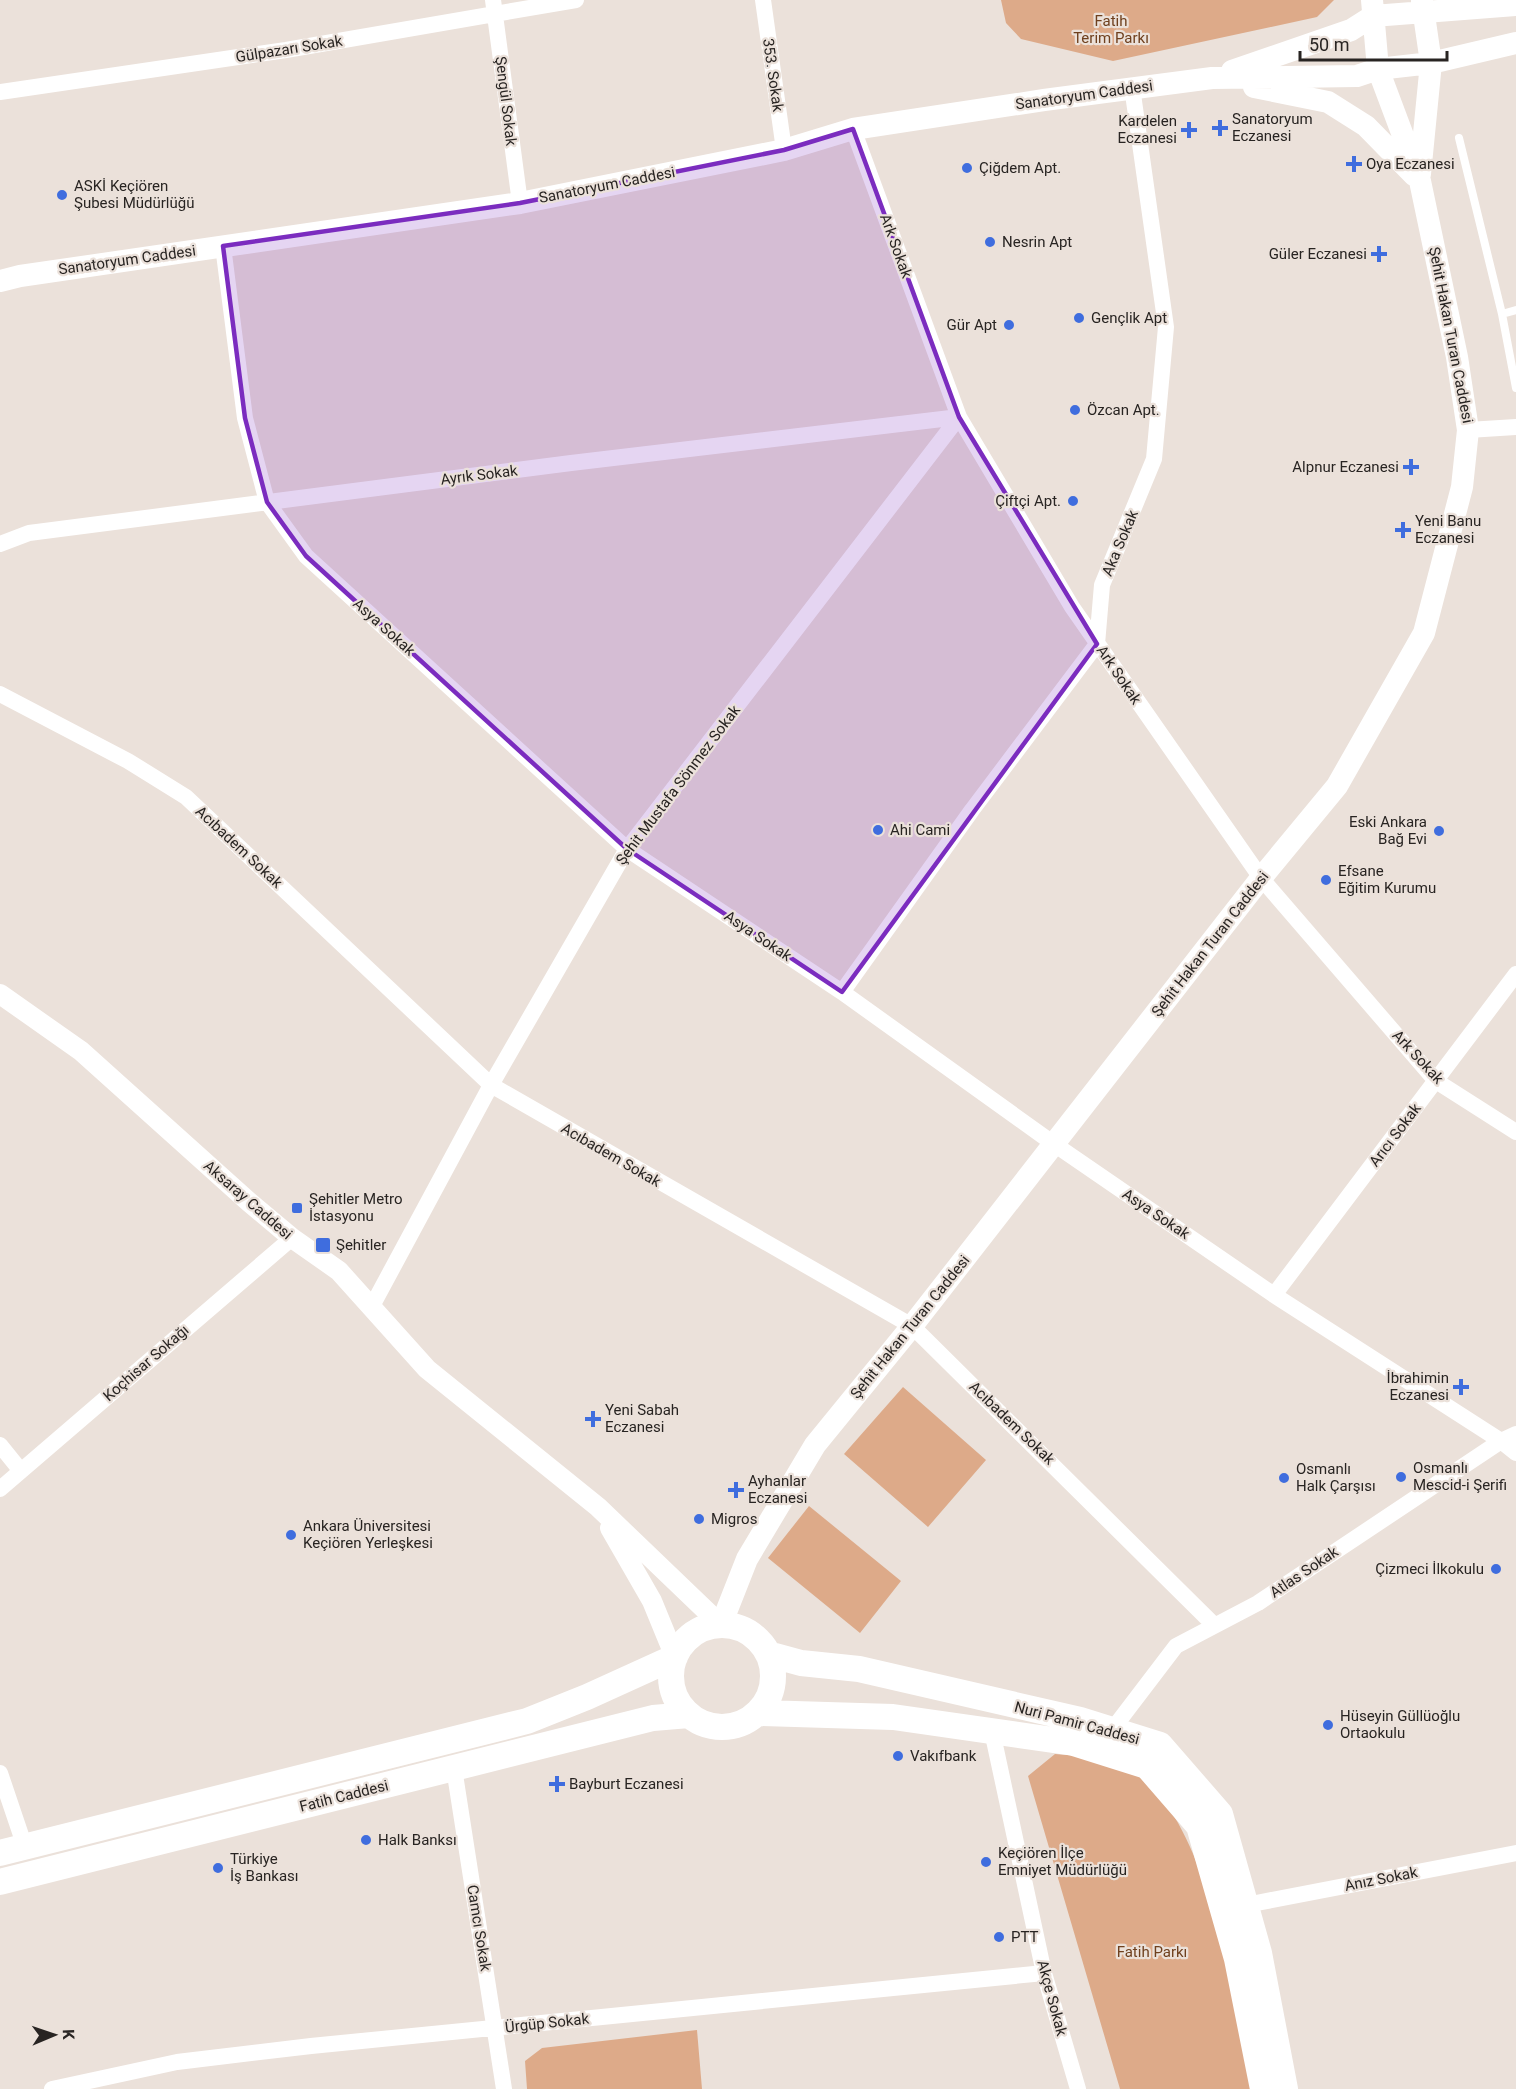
<svg xmlns="http://www.w3.org/2000/svg" width="1516" height="2089" viewBox="0 0 1516 2089" font-family="Roboto,sans-serif">
<style>
.green{fill:#ddaa89}
.lines{fill:none;stroke-linecap:round;stroke-linejoin:round}
.service{stroke:#fff;stroke-width:8}
.minor{stroke:#fff;stroke-width:16}
.tertiary{stroke:#fff;stroke-width:20}
.secondary{stroke:#fff;stroke-width:22}
.primary{stroke:#fff;stroke-width:26}
.marked{fill:#7b2cbf;fill-opacity:0.2;stroke:#7b2cbf;stroke-width:4.5;stroke-linejoin:round}
.poi-dot{fill:#3f6dde;stroke:#ebe1da;stroke-width:2}
.labels{text-anchor:middle;stroke-width:4.5;stroke-linejoin:round;paint-order:stroke}
.park-label{font-size:15px;fill:#6f401e;stroke:#ebe1da}
.street-label{font-size:15px;fill:#282422;stroke:#ebe1da}
.poi-label{font-size:15px;fill:#282422;stroke:#ebe1da;text-anchor:start}
</style>
<rect width="100%" height="100%" fill="#ebe1da"/>
<path class="green" d="M1001,0H1334L1317,17L1113,61L1021,39L1006,23Z
M903,1387L986,1460L928,1527L844,1454Z
M809,1506L901,1581L860,1633L768,1558Z
M1055,1754C1083,1756 1113,1760 1138,1776C1210,1824 1235,2007 1251,2089H1120L1028,1776Z
M697,2030L702,2089H527L525,2061L542,2048Z"/>
<g class="lines">
<path class="service" d="M1459,138L1502,314L1516,388
M1502,314L1516,310"/>
<path class="minor" d="M493,0L520,203
M763,0L784,150
M0,92L286,50L576,0
M853,129L959,417L1072,607L1261,878L1436,1081L1516,1132
M223,246L245,418L267,502L306,556L627,849L842,992L1054,1144L1274,1295L1501,1441L1516,1453
M1468,430L1516,427
M0,544L29,533L571,463L959,417
M0,694L128,761L186,797L491,1085L912,1326L1214,1625
M842,992L972,810L1097,644L1102,585L1154,459L1166,327L1132,87
M1274,1295L1516,974
M371,1308L491,1085L627,849L959,417
M0,1445L21,1471
M0,1489L292,1238
M1112,1730L1176,1646L1258,1603L1501,1441L1516,1434
M992,1731L1044,1973L1078,2089
M454,1768L504,2089
M0,1773L25,1847
M1246,1905L1516,1853
M52,2089L177,2062L311,2046L1044,1973"/>
<path class="tertiary" d="M0,994L81,1051L249,1202L292,1238L339,1271L427,1369L598,1507L721,1625
M610,1528L652,1601L675,1657"/>
<path class="secondary" d="M1232,71L1351,30L1373,16L1516,5
M1254,87L1328,102L1366,126L1414,175
M1420,174L1431,63L1422,1
M0,281L20,276L520,203L784,150L853,129L1044,100L1212,78L1357,76L1378,69L1431,63L1516,43
M721,1625L747,1559L815,1445L912,1326L1261,878L1337,786L1424,633L1462,487L1468,430L1457,357L1420,181L1378,69L1372,0"/>
<path class="primary" d="M671 1676a51 51 0 1 1 102 0a51 51 0 1 1-102 0Z
M768,1654L801,1663L859,1669L1080,1720L1160,1745L1220,1814L1259,1953L1285,2089
M758,1713L893,1717L1074,1743L1147,1766L1199,1826L1237,1959L1263,2089
M0,1853L527,1721L587,1697L675,1657
M0,1882L653,1718L689,1715"/>
</g>
<path class="marked" d="M853,129L959,417L1097,644L842,992L627,849L306,556L267,502L245,418L223,246L520,203L784,150Z"/>
<g class="poi-dot">
<path d="M1217 119h6v6h6v6h-6v6h-6v-6h-6v-6h6z"/>
<path d="M1186 121h6v6h6v6h-6v6h-6v-6h-6v-6h6z"/>
<path d="M1351 155h6v6h6v6h-6v6h-6v-6h-6v-6h6z"/>
<circle cx="967" cy="168" r="6"/>
<circle cx="62" cy="195" r="6"/>
<circle cx="990" cy="242" r="6"/>
<path d="M1376 245h6v6h6v6h-6v6h-6v-6h-6v-6h6z"/>
<circle cx="1079" cy="318" r="6"/>
<circle cx="1009" cy="325" r="6"/>
<circle cx="1075" cy="410" r="6"/>
<path d="M1408 458h6v6h6v6h-6v6h-6v-6h-6v-6h6z"/>
<circle cx="1073" cy="501" r="6"/>
<path d="M1400 521h6v6h6v6h-6v6h-6v-6h-6v-6h6z"/>
<circle cx="878" cy="830" r="6"/>
<circle cx="1439" cy="831" r="6"/>
<circle cx="1326" cy="880" r="6"/>
<rect x="291" y="1202" width="12" height="12" rx="3"/>
<rect x="315" y="1237" width="16" height="16" rx="3"/>
<path d="M1458 1378h6v6h6v6h-6v6h-6v-6h-6v-6h6z"/>
<path d="M590 1410h6v6h6v6h-6v6h-6v-6h-6v-6h6z"/>
<circle cx="1401" cy="1477" r="6"/>
<circle cx="1284" cy="1478" r="6"/>
<path d="M733 1481h6v6h6v6h-6v6h-6v-6h-6v-6h6z"/>
<circle cx="699" cy="1519" r="6"/>
<circle cx="291" cy="1535" r="6"/>
<circle cx="1496" cy="1569" r="6"/>
<circle cx="1328" cy="1725" r="6"/>
<circle cx="898" cy="1756" r="6"/>
<path d="M554 1775h6v6h6v6h-6v6h-6v-6h-6v-6h6z"/>
<circle cx="366" cy="1840" r="6"/>
<circle cx="986" cy="1862" r="6"/>
<circle cx="218" cy="1868" r="6"/>
<circle cx="999" cy="1937" r="6"/>
</g>
<g class="labels">
<g class="park-label">
<text x="1111" y="26">Fatih<tspan x="1111" dy="17">Terim Parkı</tspan></text>
<text x="1152" y="1957">Fatih Parkı</text>
</g>
<g class="street-label">
<text transform="translate(289 49) rotate(-9)" y="5">Gülpazarı Sokak</text>
<text transform="translate(773 75) rotate(82)" y="5">353. Sokak</text>
<text transform="translate(1084 95) rotate(-8)" y="5">Sanatoryum Caddesi</text>
<text transform="translate(506 101) rotate(83)" y="5">Şengül Sokak</text>
<text transform="translate(607 185) rotate(-11)" y="5">Sanatoryum Caddesi</text>
<text transform="translate(896 246) rotate(70)" y="5">Ark Sokak</text>
<text transform="translate(127 260) rotate(-8)" y="5">Sanatoryum Caddesi</text>
<text transform="translate(1451 335) rotate(79)" y="5">Şehit Hakan Turan Caddesi</text>
<text transform="translate(479 475) rotate(-7)" y="5">Ayrık Sokak</text>
<text transform="translate(1120 543) rotate(-67)" y="5">Aka Sokak</text>
<text transform="translate(384 627) rotate(42)" y="5">Asya Sokak</text>
<text transform="translate(1119 675) rotate(56)" y="5">Ark Sokak</text>
<text transform="translate(678 785) rotate(-53)" y="5">Şehit Mustafa Sönmez Sokak</text>
<text transform="translate(239 847) rotate(43)" y="5">Acıbadem Sokak</text>
<text transform="translate(758 936) rotate(34)" y="5">Asya Sokak</text>
<text transform="translate(1210 944) rotate(-52)" y="5">Şehit Hakan Turan Caddesi</text>
<text transform="translate(1418 1057) rotate(47)" y="5">Ark Sokak</text>
<text transform="translate(1395 1135) rotate(-53)" y="5">Arıcı Sokak</text>
<text transform="translate(611 1155) rotate(30)" y="5">Acıbadem Sokak</text>
<text transform="translate(248 1200) rotate(41)" y="5">Aksaray Caddesi</text>
<text transform="translate(1156 1214) rotate(34)" y="5">Asya Sokak</text>
<text transform="translate(910 1327) rotate(-51)" y="5">Şehit Hakan Turan Caddesi</text>
<text transform="translate(146 1363) rotate(-41)" y="5">Koçhisar Sokağı</text>
<text transform="translate(1012 1423) rotate(44)" y="5">Acıbadem Sokak</text>
<text transform="translate(1304 1572) rotate(-34)" y="5">Atlas Sokak</text>
<text transform="translate(1077 1723) rotate(15)" y="5">Nuri Pamir Caddesi</text>
<text transform="translate(344 1796) rotate(-14)" y="5">Fatih Caddesi</text>
<text transform="translate(1381 1879) rotate(-11)" y="5">Anız Sokak</text>
<text transform="translate(479 1928) rotate(81)" y="5">Camcı Sokak</text>
<text transform="translate(1052 1998) rotate(75)" y="5">Akçe Sokak</text>
<text transform="translate(547 2023) rotate(-6)" y="5">Ürgüp Sokak</text>
</g>
<g class="poi-label">
<text x="1232" y="124">Sanatoryum<tspan x="1232" dy="17">Eczanesi</tspan></text>
<text x="1177" y="126" text-anchor="end">Kardelen<tspan x="1177" dy="17">Eczanesi</tspan></text>
<text x="1366" y="169">Oya Eczanesi</text>
<text x="979" y="173">Çiğdem Apt.</text>
<text x="74" y="191">ASKİ Keçiören<tspan x="74" dy="17">Şubesi Müdürlüğü</tspan></text>
<text x="1002" y="247">Nesrin Apt</text>
<text x="1367" y="259" text-anchor="end">Güler Eczanesi</text>
<text x="1091" y="323">Gençlik Apt</text>
<text x="997" y="330" text-anchor="end">Gür Apt</text>
<text x="1087" y="415">Özcan Apt.</text>
<text x="1399" y="472" text-anchor="end">Alpnur Eczanesi</text>
<text x="1061" y="506" text-anchor="end">Çiftçi Apt.</text>
<text x="1415" y="526">Yeni Banu<tspan x="1415" dy="17">Eczanesi</tspan></text>
<text x="1427" y="827" text-anchor="end">Eski Ankara<tspan x="1427" dy="17">Bağ Evi</tspan></text>
<text x="890" y="835">Ahi Cami</text>
<text x="1338" y="876">Efsane<tspan x="1338" dy="17">Eğitim Kurumu</tspan></text>
<text x="309" y="1204">Şehitler Metro<tspan x="309" dy="17">İstasyonu</tspan></text>
<text x="336" y="1250">Şehitler</text>
<text x="1449" y="1383" text-anchor="end">İbrahimin<tspan x="1449" dy="17">Eczanesi</tspan></text>
<text x="605" y="1415">Yeni Sabah<tspan x="605" dy="17">Eczanesi</tspan></text>
<text x="1413" y="1473">Osmanlı<tspan x="1413" dy="17">Mescid-i Şerifi</tspan></text>
<text x="1296" y="1474">Osmanlı<tspan x="1296" dy="17">Halk Çarşısı</tspan></text>
<text x="748" y="1486">Ayhanlar<tspan x="748" dy="17">Eczanesi</tspan></text>
<text x="711" y="1524">Migros</text>
<text x="303" y="1531">Ankara Üniversitesi<tspan x="303" dy="17">Keçiören Yerleşkesi</tspan></text>
<text x="1484" y="1574" text-anchor="end">Çizmeci İlkokulu</text>
<text x="1340" y="1721">Hüseyin Güllüoğlu<tspan x="1340" dy="17">Ortaokulu</tspan></text>
<text x="910" y="1761">Vakıfbank</text>
<text x="569" y="1789">Bayburt Eczanesi</text>
<text x="378" y="1845">Halk Banksı</text>
<text x="998" y="1858">Keçiören İlçe<tspan x="998" dy="17">Emniyet Müdürlüğü</tspan></text>
<text x="230" y="1864">Türkiye<tspan x="230" dy="17">İş Bankası</tspan></text>
<text x="1011" y="1942">PTT</text>
</g>
</g>
<g transform="translate(54 2035) rotate(88)" stroke="#ebe1da" stroke-width="4.5" paint-order="stroke">
<path d="M0-4.5L10 22L0 15L-10 22Z" fill="#282422"/>
<text y="-9" font-size="16" font-weight="bold" text-anchor="middle" fill="#282422">K</text>
</g>
<path d="M1300 51v9h147v-9" fill="none" stroke="#282422" stroke-width="3"/>
<text x="1309" y="51" font-size="18" fill="#282422" stroke="#ebe1da" stroke-width="4.5" paint-order="stroke">50 m</text>
</svg>
